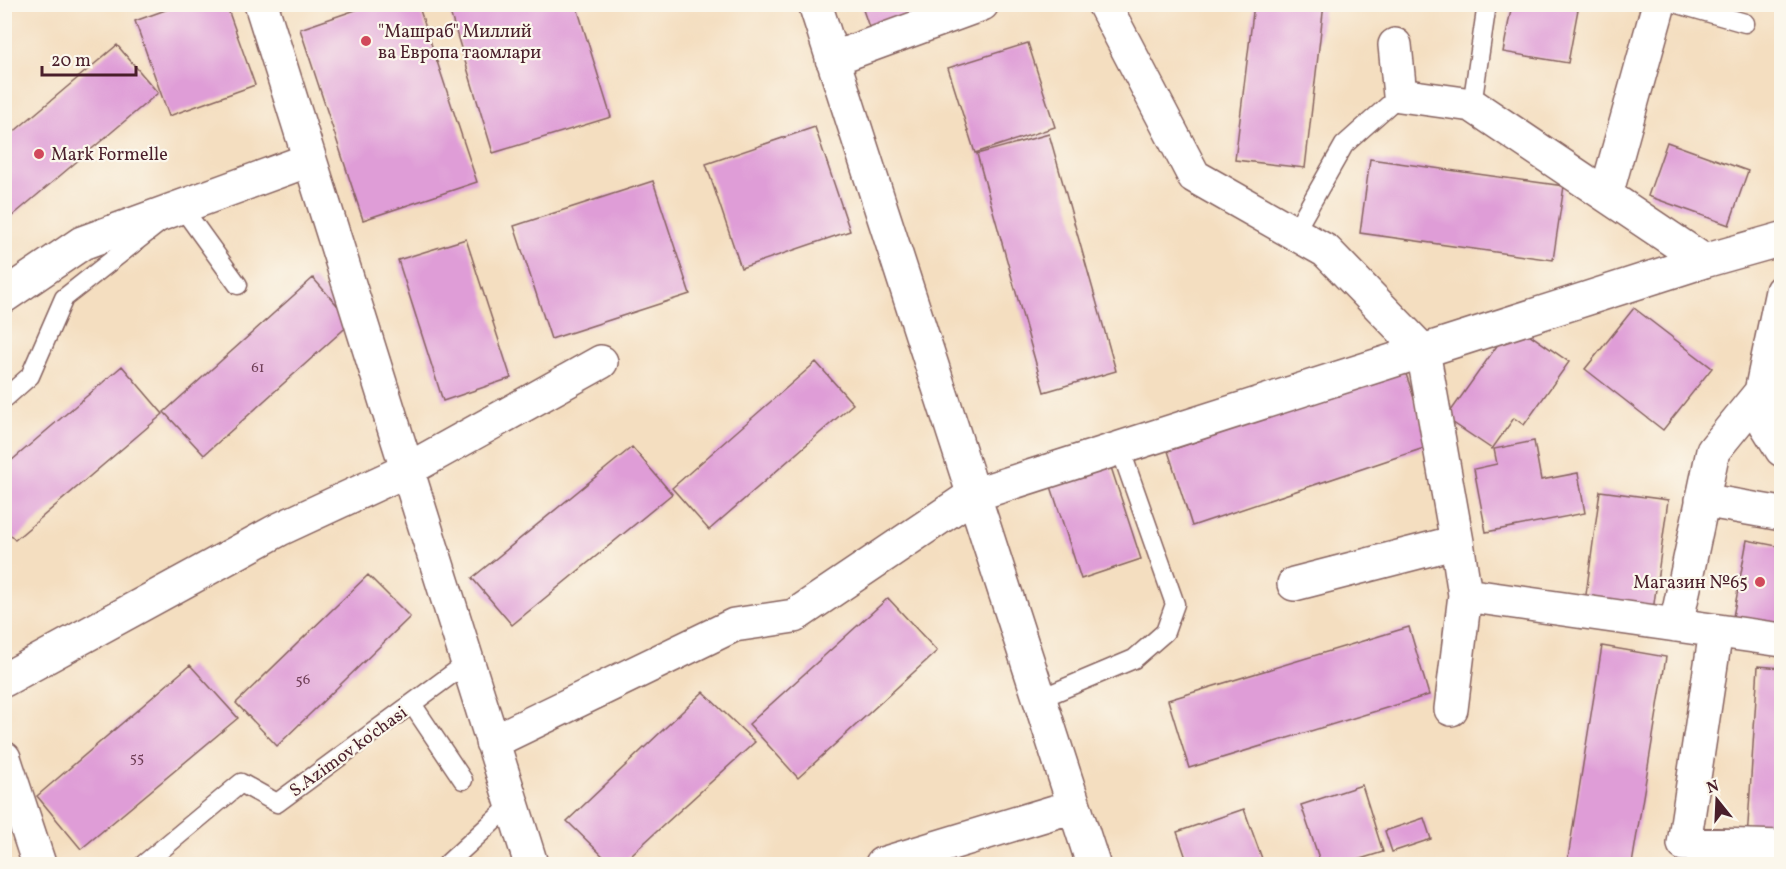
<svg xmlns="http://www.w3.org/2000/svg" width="1786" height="869" viewBox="0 0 1786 869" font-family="Vollkorn,serif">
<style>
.building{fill:#df9dd7}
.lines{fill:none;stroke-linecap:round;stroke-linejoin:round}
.lane-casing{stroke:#86625f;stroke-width:21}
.street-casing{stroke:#86625f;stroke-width:36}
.lane{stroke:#fff;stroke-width:18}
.street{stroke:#fff;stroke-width:33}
.poi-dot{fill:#d1495b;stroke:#fbf7ec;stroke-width:2}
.labels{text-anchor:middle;stroke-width:4.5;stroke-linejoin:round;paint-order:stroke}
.number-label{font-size:15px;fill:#6f3e56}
.poi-label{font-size:18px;fill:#4a1f2b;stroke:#fbf7ec;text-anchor:start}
.street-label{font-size:18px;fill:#4a1f2b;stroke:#fbf7ec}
</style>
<rect width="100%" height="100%" fill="#fbf7ec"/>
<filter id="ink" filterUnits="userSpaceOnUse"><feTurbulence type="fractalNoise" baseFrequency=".0167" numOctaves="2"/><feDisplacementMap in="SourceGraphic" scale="12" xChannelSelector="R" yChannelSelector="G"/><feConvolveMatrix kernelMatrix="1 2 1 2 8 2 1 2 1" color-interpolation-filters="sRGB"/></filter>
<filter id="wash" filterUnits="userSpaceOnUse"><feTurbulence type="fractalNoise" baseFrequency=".008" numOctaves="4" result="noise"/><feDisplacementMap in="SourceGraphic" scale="24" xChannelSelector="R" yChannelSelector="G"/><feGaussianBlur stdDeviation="1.35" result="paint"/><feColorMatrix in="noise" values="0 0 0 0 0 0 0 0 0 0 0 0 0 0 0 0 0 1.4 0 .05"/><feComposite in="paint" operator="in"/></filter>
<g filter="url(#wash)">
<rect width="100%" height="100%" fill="#f4dec0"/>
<g id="blocks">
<path class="building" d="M182,4H226L255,85L169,116L135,21Z
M373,4H418L477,182L363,220L300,29Z
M475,4H576L611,117L493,153L450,12Z
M861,4H923L925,12L870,30Z
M1254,4H1324L1305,168L1235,160Z
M1512,4H1579L1568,63L1503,52Z
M1028,43L1055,127L975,153L948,68Z
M117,45L158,93L4,223V140Z
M815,127L850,231L741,268L706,164Z
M1049,134L1116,371L1044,392L977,154Z
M1667,142L1748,171L1729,225L1648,196Z
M1370,159L1564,186L1553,260L1360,233Z
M653,181L690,294L551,339L514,226Z
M466,239L511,378L443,401L398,260Z
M313,278L352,322L204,455L164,412Z
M1634,308L1712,368L1663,430L1585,369Z
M1513,323L1569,362L1524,425L1514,418L1492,449L1446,418Z
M816,362L853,404L709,530L672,488Z
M122,366L163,414L15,540L4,528V467Z
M1405,371L1430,446L1192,526L1168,451Z
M1534,441L1541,480L1578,473L1585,513L1486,532L1474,469L1497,464L1494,449Z
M632,447L672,494L512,625L472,578Z
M1107,455L1141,559L1081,579L1047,474Z
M1600,491L1668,500L1653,611L1585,602Z
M1747,540L1782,547V626L1733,617Z
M368,575L410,617L277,746L236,703Z
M888,598L937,651L798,778L749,724Z
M1409,627L1429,695L1189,768L1168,700Z
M1602,646L1666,657L1632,864H1567Z
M190,665L238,718L81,849L37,796Z
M1758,666L1782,668V842L1747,840Z
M703,692L755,742L621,864H611L567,821Z
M1362,785L1383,852L1344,864H1321L1301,805Z
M1244,809L1264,864H1188L1177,832Z
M1424,818L1431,839L1392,852L1385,831Z"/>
</g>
</g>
<g filter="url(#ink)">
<use href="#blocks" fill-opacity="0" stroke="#86625f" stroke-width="1.5"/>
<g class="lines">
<g class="lane-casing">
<path id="lane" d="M1678,4L1745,23
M1472,105L1487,4
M1294,233L1344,145L1400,95
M4,399L30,376L64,298L181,206L238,285
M1039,699L1134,659L1165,632L1175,604L1120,448
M412,704L463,780
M144,864L241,783L277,803L467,663
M447,864L512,804"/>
</g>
<g class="street-casing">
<path id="street" d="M261,4L531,864
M815,4L1093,864
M1104,4L1194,176L1326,251L1423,351L1457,542L1294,584
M1395,45L1400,95L1472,105L1704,261
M832,59L982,4
M1606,195L1659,4
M1782,291L1761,392L1766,424L1782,450
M4,296L82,243L309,160
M1702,500L1782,514
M1465,595L1782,640
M1676,625L1713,451L1761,392
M1716,631L1684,844L1782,847
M4,680L280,529L407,470L601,362
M1451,709L1465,595L1457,542
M492,742L734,625L794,616L973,495L1704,261L1782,239
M4,758L39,864
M882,864L1074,806"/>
</g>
<use href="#lane" class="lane"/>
<use href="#street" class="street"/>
</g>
</g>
<g class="poi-dot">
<circle cx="366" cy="41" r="6"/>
<circle cx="39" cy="154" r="6"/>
<circle cx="1760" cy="582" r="6"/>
</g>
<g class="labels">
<g class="number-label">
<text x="258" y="372">61</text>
<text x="303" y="684">56</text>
<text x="137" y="762">55</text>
</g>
<g class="poi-label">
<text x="378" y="37">"Машраб" Миллий<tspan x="378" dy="21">ва Европа таомлари</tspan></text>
<text x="51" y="160">Mark Formelle</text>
<text x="1748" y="588" text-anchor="end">Магазин №65</text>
</g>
<g class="street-label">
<text transform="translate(348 751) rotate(-36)" y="6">S.Azimov ko'chasi</text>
</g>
</g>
<rect width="1786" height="869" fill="none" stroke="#fbf7ec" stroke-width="24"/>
<g transform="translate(1717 800) rotate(342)" stroke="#fbf7ec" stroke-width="4.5" paint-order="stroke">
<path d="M0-4.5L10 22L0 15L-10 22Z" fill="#4a1f2b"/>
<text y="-9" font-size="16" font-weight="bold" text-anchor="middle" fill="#4a1f2b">N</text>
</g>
<path d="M42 66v9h94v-9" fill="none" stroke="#4a1f2b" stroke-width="3"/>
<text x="51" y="66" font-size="18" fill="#4a1f2b" stroke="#fbf7ec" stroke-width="4.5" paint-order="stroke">20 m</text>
</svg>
